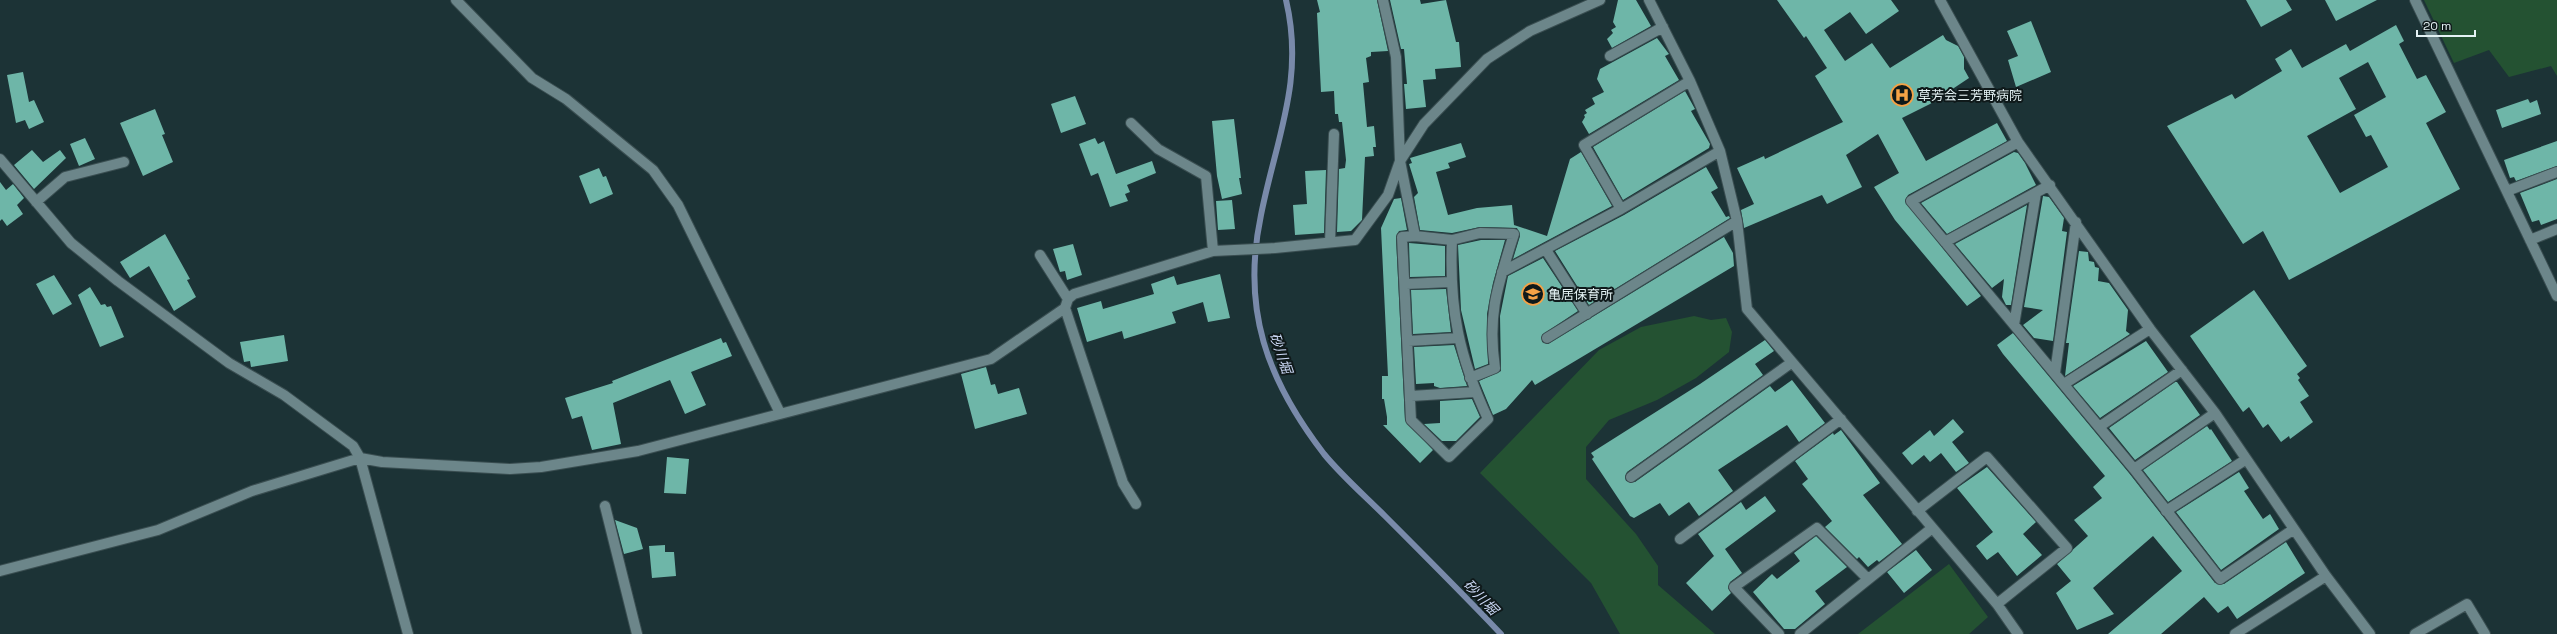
<svg xmlns="http://www.w3.org/2000/svg" width="2557" height="634" viewBox="0 0 2557 634" font-family="'Space Grotesk','Noto Sans JP',sans-serif">
<style>
.green{fill:#245232}
.lines{fill:none;stroke-linecap:round;stroke-linejoin:round}
.stream{stroke:#798aaa;stroke-width:6}
.building{fill:#6eb6a8;fill-rule:evenodd}
.minor-casing{stroke:#3a4e51;stroke-width:12}
.minor{stroke:#6c868a;stroke-width:10}
.labels{text-anchor:middle;stroke-width:4;stroke-linejoin:round;paint-order:stroke}
.poi-label{font-size:13px;fill:#e4f2f4;stroke:#0f191a;text-anchor:start}
.water-label{font-size:14px;font-style:italic;fill:#cddaf7;stroke:#0f191a}
</style>
<rect width="100%" height="100%" fill="#1c3336"/>
<path class="green" d="M2424,0H2557V76L2551,66L2509,77L2489,50L2454,63Z
M1694,316L1711,320L1726,318L1732,332L1729,352L1696,378L1657,400L1609,420L1586,447V479L1636,534L1658,566V585L1715,634H1620L1591,583L1480,473L1599,350L1641,327Z
M1949,564L1988,617L1969,634H1858Z"/>
<g class="lines">
<path class="stream" d="M1286,0C1305,80 1276,139 1261,215C1241,309 1267,380 1324,454C1342,476 1365,496 1385,516C1424,555 1463,594 1501,634"/>
</g>
<path class="building" d="M1317,0H1377L1388,51L1371,52V56L1366,58L1369,82L1363,83L1367,127L1374,126L1376,147H1373L1374,156L1365,157L1362,220L1351,231L1337,232L1339,169L1345,168L1346,160L1342,122H1339L1338,114H1335L1334,91L1321,92L1317,13L1320,12Z
M1390,0H1420L1421,4L1446,0L1456,42H1459L1461,67L1435,69L1436,79L1423,80L1426,107L1406,109L1404,84H1407L1404,49H1401Z
M1618,0H1636L1651,26L1612,48L1607,39L1613,33L1611,30L1616,27L1613,22Z
M1777,0H1891L1899,11L1866,34L1850,12L1824,30L1845,61L1872,43L1890,68L1943,35L1946,40L1958,46L1964,57V69L1969,78L1930,104L1902,118L1926,161L1997,123L2007,141L1908,195L1905,201L1981,296L1967,306L1895,220L1874,187L1899,173L1878,134L1846,155L1862,187L1827,204L1822,195L1744,228L1741,210L1754,204L1737,168L1764,156L1765,159L1843,122L1815,76L1827,68L1806,36L1804,38Z
M2246,0H2286L2292,10L2261,27Z
M2325,0H2377L2336,21Z
M2031,21L2051,72L2016,87L2008,60L2018,56L2007,31Z
M2396,25L2404,41L2399,44L2417,79L2426,75L2446,112L2426,123L2460,189L2289,280L2263,231L2243,244L2167,126L2232,94L2235,99L2282,71L2275,59L2291,49L2302,68L2346,44L2350,51ZM2368,62L2386,97L2354,115L2366,137L2371,135L2388,167L2340,193L2307,136L2356,109L2339,78Z
M1657,38L1669,54L1665,56L1679,80L1589,134L1582,122L1585,117L1584,115L1587,113L1585,110L1595,104L1592,98L1604,92L1597,79L1600,69Z
M23,72L29,102L34,100L44,122L29,129L25,120L16,123L7,75Z
M1685,91L1695,109L1691,111L1710,144L1709,148L1623,200L1593,147Z
M1075,96L1086,124L1061,133L1051,104Z
M2528,99L2530,103L2537,100L2541,114L2502,128L2496,110Z
M155,109L165,134L162,135L173,162L143,176L120,123Z
M1234,119L1241,178H1239L1242,194L1222,199L1217,176L1212,121Z
M85,138L95,159L79,166L70,144Z
M1095,138L1098,144L1104,141L1116,174L1152,161L1156,173L1127,185L1130,192L1125,194L1128,201L1110,207L1098,173L1091,176L1079,144Z
M2557,141V166L2516,181L2514,177L2510,178L2504,160Z
M1461,143L1466,157L1448,163L1450,168L1436,172L1448,215L1477,208L1512,205L1514,225L1547,236L1570,159L1581,152L1612,206L1513,259L1520,236L1517,228L1480,227L1452,233L1420,230L1414,197L1418,193L1409,164L1412,163L1410,158Z
M32,150L43,162L60,150L66,158L34,189L14,165Z
M2014,152L2018,153L2025,163L2036,185L1947,234L1921,203Z
M1706,167L1718,188L1711,192L1726,217L1729,216L1730,218L1589,305L1555,251L1624,215Z
M599,168L603,177L606,176L613,194L590,204L579,176Z
M1326,170L1324,233L1295,235L1293,205L1307,204L1305,171Z
M2557,179V219L2541,225L2539,220L2532,222L2520,193Z
M0,182L6,190L13,184L24,198L17,205L23,214L7,226L2,219L0,221Z
M2043,196L2049,197L2064,218L2062,231L2067,232L2053,341L2034,338L2023,325L2043,310L2024,307Z
M1401,198L1407,230L1399,231L1396,237L1405,420L1433,450L1420,463L1383,425H1387V417L1384,399H1382V376H1388L1381,228L1394,199Z
M1232,200L1235,229L1218,230L1216,201Z
M2027,205L2011,305H2006L2002,297L2004,279L1992,288L1955,244Z
M1732,232L1724,237L1733,253L1734,266L1535,385L1532,380L1506,409L1493,415L1479,381L1501,371L1500,316L1508,276L1543,258L1578,311L1542,335V342L1548,344Z
M165,234L190,279L187,280L196,297L174,311L149,266L130,278L120,262Z
M1481,240H1505L1493,283L1487,314L1488,364L1475,369L1461,310L1458,245Z
M1409,243L1445,246V276L1410,277Z
M1073,244L1082,275L1067,280L1065,271L1060,272L1053,249Z
M2079,251L2088,252L2089,261L2094,262L2095,267L2099,268L2098,281L2109,283L2128,310L2126,331L2130,334L2065,376L2069,343H2066Z
M1220,274L1230,318L1208,322L1203,302L1172,312L1176,323L1124,339L1122,331L1087,342L1077,308L1101,301L1103,309L1154,294L1151,284L1174,276L1177,285Z
M54,275L72,304L53,315L36,284Z
M90,287L101,305L105,304L107,307L111,306L124,337L100,347L78,295Z
M1446,289L1451,332L1413,334L1411,290Z
M2254,290L2307,366L2297,374L2300,378L2298,380L2309,396L2300,402L2313,422L2290,439L2289,436L2281,442L2268,424L2263,428L2249,407L2243,412L2190,336Z
M2013,333L2129,473L2215,583L2224,584L2286,542L2305,573L2237,619L2228,606L2218,613L2204,597L2161,634H2108L2182,571L2153,536L2093,588L2114,614L2077,630L2056,593L2071,581L2057,564L2088,536L2074,520L2102,498L2093,487L2105,476L2003,354L1997,345Z
M284,335L288,361L251,367L250,361L244,362L240,342Z
M721,338L723,343L726,342L732,356L691,372L706,405L685,414L670,380L613,403L621,444L592,450L582,416L572,419L565,398L613,383L612,381Z
M1765,340L1774,351L1755,364L1763,375L1627,472L1625,477L1626,481L1635,482L1770,386L1775,392L1792,380L1825,423L1799,442L1787,425L1718,470L1733,491L1699,516L1689,502L1669,516L1660,503L1634,518L1630,516L1592,459L1594,457L1591,453L1700,384Z
M2146,341L2168,372L2100,418L2073,386Z
M1454,345L1467,386L1440,388L1434,386V383L1416,384L1414,347Z
M986,367L991,385L995,384L998,394L1019,388L1027,414L975,429L961,374Z
M2175,382H2177L2200,415L2135,460L2109,428Z
M1472,399L1480,417L1456,441H1442L1424,424L1440,423V401Z
M1953,419L1964,432L1952,442L1969,463L1956,472L1941,453L1930,462L1924,455L1912,465L1902,453L1930,430L1934,436Z
M2207,426L2210,430L2211,429L2232,461L2168,502L2143,470Z
M1841,430L1880,483L1863,495L1902,544L1879,562L1877,560L1868,567L1859,557L1857,559L1825,527L1832,521L1802,484L1808,479L1795,461L1833,433L1834,435Z
M667,457L689,459L686,494L664,493Z
M1987,467L2036,522L2023,534L2042,555L2017,576L1998,552L1987,560L1976,546L1993,532L1957,488Z
M2239,472L2249,488L2244,491L2263,519L2270,514L2279,529L2221,570L2176,512Z
M1765,496L1776,511L1725,549L1742,573L1730,582L1728,588L1731,593L1712,611L1686,583L1714,556L1698,534L1741,502L1746,510Z
M615,520L637,528L643,549L624,554Z
M1816,536L1847,567L1815,591L1825,604L1795,629H1784L1753,592L1772,574L1777,579L1800,561L1794,553Z
M665,545V552H674L676,576L652,578L649,546Z
M1916,550L1932,570L1904,593L1887,572Z"/>
<g class="lines">
<g class="minor-casing">
<path id="minor" d="M456,0L532,78L566,99L653,170L678,205L780,413
M1383,0L1396,57L1400,161L1415,236L1402,237L1411,420L1449,457L1488,419C1459,357 1449,309 1452,240
M1649,0L1690,81L1720,151L1737,221L1747,309L1997,604L2018,634
M1940,0L2018,142L2150,329L2215,413L2326,576L2370,634
M2415,0L2557,296
M1610,56L1663,27
M1131,123L1158,149L1206,176L1213,251
M2018,142L1911,201L2134,469L2220,579L2294,529
M0,159L71,243L118,281L229,363L284,395L353,446L360,458L408,634
M2507,191L2557,172
M36,202L65,177L124,162
M1621,209L1584,145L1690,81
M1415,236L1452,240L1480,233L1514,234C1498,285 1487,314 1495,368L1470,378
M2530,240L2557,229
M1330,242L1334,134
M1945,242L2050,185
M1546,250L1587,314
M1040,255L1068,299
M1502,272L1621,209L1720,151
M1406,284L1450,282
M1065,308L1123,483L1136,504
M2014,325L2036,193
M1547,338L1737,221
M1408,341L1458,338
M2055,373L2076,222
M2064,384L2150,329
M1411,396L1475,392
M2099,427L2182,370
M2134,469L2215,413
M1631,477L1791,363
M605,506L637,634
M1917,511L1987,457L2067,548L1997,604
M2166,511L2245,460
M1680,539L1841,419
M0,571L158,530L252,491L360,458L382,462L510,469L541,467L638,451L991,359L1065,308L1068,299L1074,294L1213,251L1275,248L1355,240L1388,195L1400,161L1424,124L1487,59L1530,31L1600,0
M1779,634L1734,587L1817,528L1868,579
M1800,634L1931,529
M2235,634L2326,576
M2415,634L2467,604L2485,634"/>
</g>
<use href="#minor" class="minor"/>
</g>
<defs>
<g id="hospital-ring" transform="scale(1.15)"><circle r="9.5" fill="#0f191a" stroke="#f5a246" stroke-width="1.5"/><path d="M-5-5h3v3.5h4V-5h3V5h-3V1.5h-4V5h-3Z" fill="#f5a246"/></g>
<g id="school-ring" transform="scale(1.15)"><circle r="9.5" fill="#0f191a" stroke="#f5a246" stroke-width="1.5"/><path d="M0-5L7-2L0 1L-7-2ZM-4 1L0 2.5L4 1V4Q0 6-4 4Z" fill="#f5a246"/></g>
</defs>
<g fill-rule="evenodd">
<use href="#hospital-ring" x="1902" y="95"/>
<use href="#school-ring" x="1533" y="294"/>
</g>
<g class="labels">
<g class="poi-label">
<text x="1918" y="100">草芳会三芳野病院</text>
<text x="1548" y="299">亀居保育所</text>
</g>
<g class="water-label">
<text transform="translate(1281 353) rotate(71)" y="5">砂川堀</text>
<text transform="translate(1481 597) rotate(46)" y="5">砂川堀</text>
</g>
</g>
<path d="M2417 30v6h58v-6" fill="none" stroke="#e4f2f4" stroke-width="2"/>
<text x="2423" y="30" font-size="12" fill="#e4f2f4" stroke="#0f191a" stroke-width="3" paint-order="stroke">20 m</text>
</svg>
